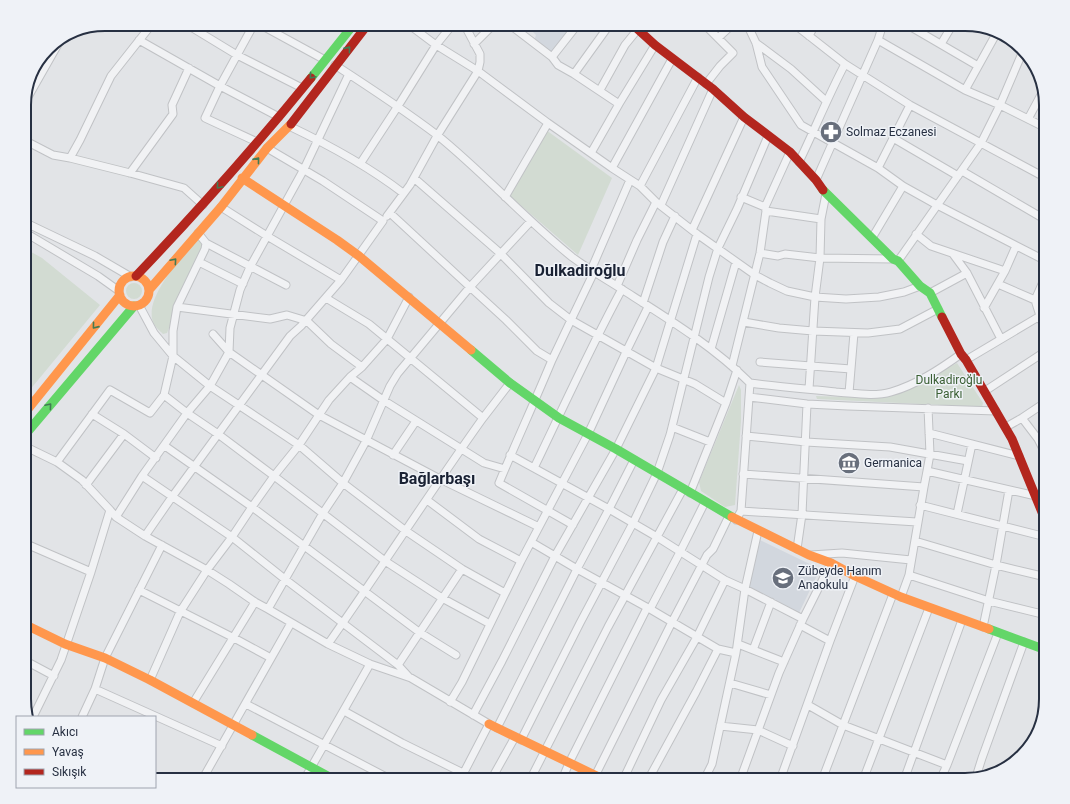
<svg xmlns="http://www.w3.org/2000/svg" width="1070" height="804" viewBox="0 0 1070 804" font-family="Roboto,sans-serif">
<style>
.built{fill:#d2d7de}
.green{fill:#d2dbd2}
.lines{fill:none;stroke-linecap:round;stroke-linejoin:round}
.street-casing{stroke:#c0c2c5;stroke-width:9}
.street{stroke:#f1f2f4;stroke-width:7}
.fast{stroke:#63d668;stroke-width:9}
.slow{stroke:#ff974d;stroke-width:9}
.jam{stroke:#b3261e;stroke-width:9}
.oneway{stroke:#427b53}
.labels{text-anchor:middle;stroke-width:3;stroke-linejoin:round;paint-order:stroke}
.poi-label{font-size:12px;fill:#273042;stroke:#eff2f7;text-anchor:start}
.park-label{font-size:12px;fill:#3a5f33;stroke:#eff2f7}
.district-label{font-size:16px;font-weight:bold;fill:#192133;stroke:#eff2f7}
.rim{fill:none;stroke:#273042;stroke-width:2}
</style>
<rect width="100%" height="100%" fill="#e2e4e7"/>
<path class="built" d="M525,24H575L552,55L534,41L536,35Z
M760,540L820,569L799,613L748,586Z"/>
<path class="green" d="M546,130L612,178L578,255L510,196Z
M198,239L204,244L167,333L163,334C160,331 154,326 153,322C144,297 182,257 198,239Z
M24,248L42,258L100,305L24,397Z
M126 291a8 8 0 1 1 16 0a8 8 0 1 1-16 0Z
M957,363L983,403L982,407L817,399L816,396L882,398L894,395L921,383Z
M739,385L741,390V421L735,505L725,507L701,491L699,482Z"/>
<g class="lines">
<g class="street-casing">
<path id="street" d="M186,24L237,55L302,88
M254,24L220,86L205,118L257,142
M259,24L325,60
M337,24L349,30
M408,24L436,45L478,71L548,123L612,168L640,186L656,202L697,234L755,275L770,283L787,291L815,297L846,299L879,297L904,292L920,286
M509,24L552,57L558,65L574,74L619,104L591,153
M704,24L733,53L720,66L706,84
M747,24L756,43L762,67L801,125L878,168L903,186L937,205L1046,261
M794,24L845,64L910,105L1046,178
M906,24L978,66
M809,36L815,24
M718,38L733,24
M139,40L220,86L279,117
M878,40L965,90L1000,105L1046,128
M756,43L791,69L826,101
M474,44L494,24
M941,44L953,24
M552,57L578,24
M335,65C369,87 404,110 437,135C484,173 525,219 572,257C588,269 606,279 623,290C667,318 713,346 750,383L741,511L736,520
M574,74L610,24
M600,90L625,45L638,29
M965,90L996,34
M24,104L61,39
M619,104L655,45
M1028,119L1043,91
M289,126C329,145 368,166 403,193
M893,138L958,176
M24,140L53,155L70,158L130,173L184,188L203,205
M70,158L80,140L111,76L152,24
M799,162C815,129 828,96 845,64
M360,164L398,106L436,45L453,24
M612,168L672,59
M878,168L910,105
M962,171L1046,220
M130,173L173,114L172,105L189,68
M414,178L500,253L549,303L571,320L552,360
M816,180L878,40L883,24
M640,186L698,77
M505,197L548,123
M741,197L765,207
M661,205L713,89
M221,207L267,236L341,280
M766,211L821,219
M390,213L470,287L506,320L537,351L552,360C535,401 516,442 499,483L573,525
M387,216L410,185L437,136L478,71L480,62V54L464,24
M24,222L95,256L131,277
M692,230L744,117
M24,232L98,276L119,291
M916,234L931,246L1005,271
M872,238L903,186
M206,243L286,285
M760,253L778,256L785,254L820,258L893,259
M953,254L967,273L1001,339
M898,261L981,143L1000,105L1023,51
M199,262L243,284
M591,270L630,180
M594,272L571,320L656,368L695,384L726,403
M1046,275L1035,300L1046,335
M998,284L1035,300
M617,286L637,240L656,202
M930,293L967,273
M326,298L369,324L483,418C430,492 381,569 328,644
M643,303L663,242L675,216
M139,305L154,333L173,356L210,386L299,445L343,483L406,531L462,569L505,593
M177,307L270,319L287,315L307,321L331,344L362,367
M984,308L1005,271L1016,246
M744,322L779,328L813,331L868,333L900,329L938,309
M213,334L229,352L319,415L440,479L539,527
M711,349L736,262
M966,360L1040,316
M760,362L851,369
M732,366L760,253L766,211L765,207L790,152
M350,377L383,400L484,463L505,469
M750,383C779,387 807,389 836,392C853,393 874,397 891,392C916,385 940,369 961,354
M809,389L815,297L820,258L821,219L826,194
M985,391L1046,351
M849,393L854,333
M164,395L187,413L218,434L274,476L385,561L442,598L490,624
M749,397L807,404L848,406L996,411
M92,414L124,434L156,458
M483,418L510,383
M1022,418L1038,439L1046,455
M672,427L710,442
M1006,427L1022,418L1046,402
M929,433L1019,456
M746,436L806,442L890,447L968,461
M24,446L57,462L82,480L110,510L91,572L61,660L33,717
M165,446L252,507L419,632L456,655
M393,455L416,421
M510,455L609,509L634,460
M57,462L110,390L150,413L164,395L173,356V331L177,307L205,249L206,243L198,233
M534,468C563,408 590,348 622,289
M927,471L930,454L928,408
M743,474L924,487L909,575L901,597
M142,476L232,537L286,580L398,665
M86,485L124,434
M924,487L927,471L1036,496
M690,493L726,403L737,370
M427,500L479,539L521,561
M920,505L1046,537
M110,510L116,517L145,536L207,570L229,584L255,602L268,609L328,644L370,664L411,678L489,724L460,780
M741,511L917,522
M957,514L972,444
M116,517L142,476L187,413L210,386L229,352L230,328L240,290L250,267L304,169L349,74
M758,531L745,589L803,619
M145,536L172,497L290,336L301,326L341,280L383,221L323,181L267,148
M915,541L996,565L1046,577
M531,542L577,569L609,509L657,537L725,580L745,589L736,653
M24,543L91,572
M797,549L802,514L807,404
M811,555L842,553L911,560
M909,575L989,601L1046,615
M139,590L234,638L271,658
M268,609L323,513L343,483L366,441L390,386L398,373L470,287L531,221
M650,609L718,649L736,653L712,764L704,780
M800,625L830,641
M983,627L996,565L1009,490
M738,644L784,662
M753,650L771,602
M24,660L54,676
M409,677L398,665L462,569
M150,680L180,612L207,570L232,537L252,507L274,476L299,445L329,400L350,377L362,367L387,339L409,297
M730,683L771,695
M95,689L222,746
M450,702L462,682L521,561L588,434L626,352L648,307
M193,703L255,602
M246,704L392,780
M808,705L843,725L947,765L998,633
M344,711L402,743L463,773
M473,715L502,661L555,556L616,449L656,368L697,234
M82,717L95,689L105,658L162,545
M720,726L758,730L793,746
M497,728L577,569L650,609L680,552L705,502
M521,740L580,623L633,523L657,473L670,435L709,277L718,248L737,209L768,136
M595,776L672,622L707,555L713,549L729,516
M976,777L982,758L1024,642
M155,778L158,780
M202,780L291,623
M304,780L370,664
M491,780L515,737
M530,780L608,627L683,489
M562,780L569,763L647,608
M623,780L661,700L697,637L725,580
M648,780L696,692L718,649
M740,780L779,673L803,619L831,563
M780,780L830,641L855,576
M822,780L893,594
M863,780L929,608
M904,780L962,620
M940,780L947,765"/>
</g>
<use href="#street" class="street"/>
<path class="fast" d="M311,78L354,24
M823,190L893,259L898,261L920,286L930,293L942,317
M471,350L510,383L559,418L616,449L732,517
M24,436L134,306
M989,629L1046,650
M252,735L335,780"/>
<path class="slow" d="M242,178L337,240L359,256L471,350
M119 291a15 15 0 1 1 30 0a15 15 0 1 1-30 0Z
M149,290L221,207L267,148L291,124
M24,414L120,295
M732,517L809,555L831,563L855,576L901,597L989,629
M24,624L65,644L105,658L150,680L252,735
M489,724L605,780"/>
<path class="jam" d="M632,24L655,45L713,89L744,117L790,152L816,180L823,190
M291,124L368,24
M136,276C197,212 255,147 311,78
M942,317L961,354L966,360L1012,439L1046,522"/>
</g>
<defs><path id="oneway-chevron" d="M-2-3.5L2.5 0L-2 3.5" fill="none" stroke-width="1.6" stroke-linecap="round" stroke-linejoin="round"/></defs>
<g class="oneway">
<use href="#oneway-chevron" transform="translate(348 49) rotate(-51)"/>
<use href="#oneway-chevron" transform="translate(312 76) rotate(130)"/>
<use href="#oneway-chevron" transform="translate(257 160) rotate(-51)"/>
<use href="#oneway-chevron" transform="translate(219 186) rotate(130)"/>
<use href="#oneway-chevron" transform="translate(174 261) rotate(-49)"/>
<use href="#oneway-chevron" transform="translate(95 326) rotate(129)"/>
<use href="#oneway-chevron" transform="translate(49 406) rotate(-50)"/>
</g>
<defs>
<g id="pharmacy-disc" transform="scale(1.15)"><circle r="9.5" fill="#686f7c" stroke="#eff2f7"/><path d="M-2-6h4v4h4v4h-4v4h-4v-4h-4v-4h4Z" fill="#fff"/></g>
<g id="museum-disc" transform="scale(1.15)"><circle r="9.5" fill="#686f7c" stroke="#eff2f7"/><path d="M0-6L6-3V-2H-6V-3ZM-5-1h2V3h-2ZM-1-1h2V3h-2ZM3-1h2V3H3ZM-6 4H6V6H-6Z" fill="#fff"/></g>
<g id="school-disc" transform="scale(1.15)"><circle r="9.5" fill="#686f7c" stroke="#eff2f7"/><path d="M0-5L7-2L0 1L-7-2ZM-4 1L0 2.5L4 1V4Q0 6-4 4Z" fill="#fff"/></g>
</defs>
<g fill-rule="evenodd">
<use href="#pharmacy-disc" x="831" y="132"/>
<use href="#museum-disc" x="849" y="463"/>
<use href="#school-disc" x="783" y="578"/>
</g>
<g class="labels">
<g class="poi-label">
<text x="846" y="136">Solmaz Eczanesi</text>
<text x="864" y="467">Germanica</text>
<text x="798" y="575">Zübeyde Hanım<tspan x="798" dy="14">Anaokulu</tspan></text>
</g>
<g class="park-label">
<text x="949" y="384">Dulkadiroğlu<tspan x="949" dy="14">Parkı</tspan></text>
</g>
<g class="district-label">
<text x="580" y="276">Dulkadiroğlu</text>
<text x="437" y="484">Bağlarbaşı</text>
</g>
</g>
<path d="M0 0H1070V804H0ZM105 31H965A74 74 0 0 1 1039 105V699A74 74 0 0 1 965 773H105A74 74 0 0 1 31 699V105A74 74 0 0 1 105 31Z" fill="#eff2f7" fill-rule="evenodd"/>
<path class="rim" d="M105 31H965A74 74 0 0 1 1039 105V699A74 74 0 0 1 965 773H105A74 74 0 0 1 31 699V105A74 74 0 0 1 105 31Z"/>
<rect x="16" y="716" width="140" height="72" fill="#eff2f7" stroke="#9fa4af"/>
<rect x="24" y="729" width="20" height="6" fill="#63d668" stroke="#9fa4af"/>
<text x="52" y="736" font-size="12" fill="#273042">Akıcı</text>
<rect x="24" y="749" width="20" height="6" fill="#ff974d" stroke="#9fa4af"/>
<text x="52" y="756" font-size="12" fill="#273042">Yavaş</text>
<rect x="24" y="769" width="20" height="6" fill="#b3261e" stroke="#9fa4af"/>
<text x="52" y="776" font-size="12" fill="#273042">Sıkışık</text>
</svg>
